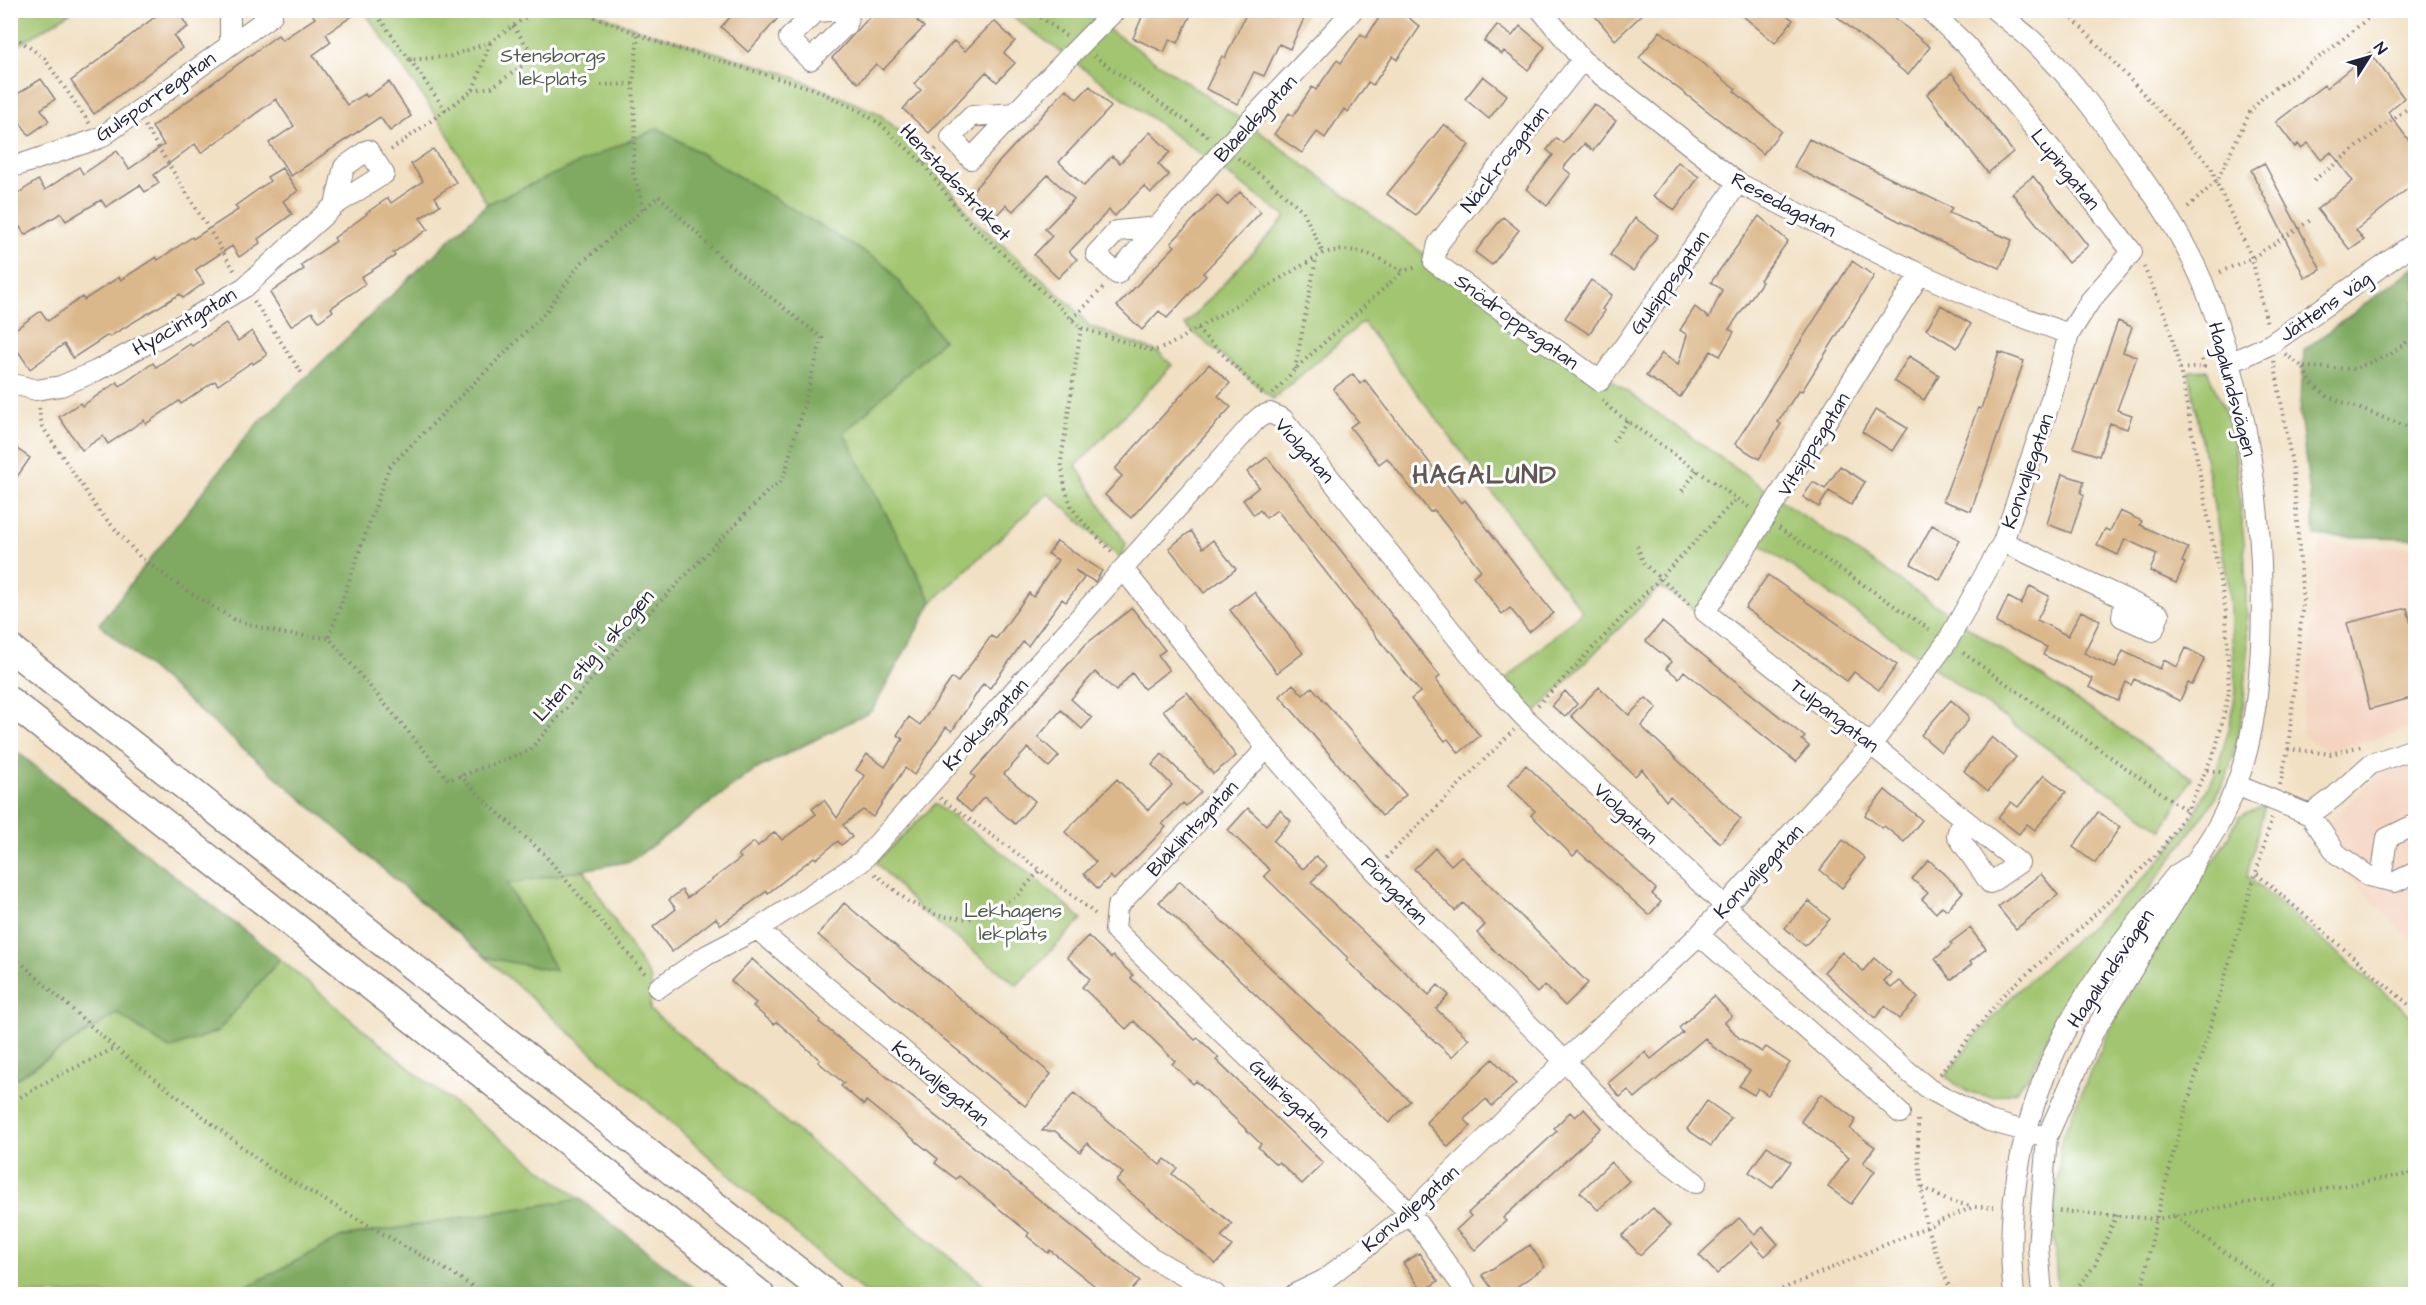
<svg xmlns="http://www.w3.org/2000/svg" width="2426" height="1305" viewBox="0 0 2426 1305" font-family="'Architects Daughter',sans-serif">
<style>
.built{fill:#f4d3c0}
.green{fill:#a1c56f;stroke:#627455;stroke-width:1.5}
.forest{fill:#80aa62;stroke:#51664e;stroke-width:1.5}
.building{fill:#dbb88b}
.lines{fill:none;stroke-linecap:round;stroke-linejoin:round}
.minor-casing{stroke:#8a817f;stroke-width:22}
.highway-casing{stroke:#8a817f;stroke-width:30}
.path{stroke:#8a817f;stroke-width:4;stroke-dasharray:1.5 4.5;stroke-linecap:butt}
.minor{stroke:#fff;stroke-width:20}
.highway{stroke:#fff;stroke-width:27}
.labels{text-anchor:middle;stroke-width:6;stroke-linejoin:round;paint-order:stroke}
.park-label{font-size:20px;fill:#4e5b4d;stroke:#fff}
.street-label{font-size:20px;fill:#22223b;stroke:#fff}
.district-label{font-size:26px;font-weight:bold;letter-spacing:1.5px;fill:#635657;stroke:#fff}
</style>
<rect width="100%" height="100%" fill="#fff"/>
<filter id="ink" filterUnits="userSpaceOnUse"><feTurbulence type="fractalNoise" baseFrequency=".0167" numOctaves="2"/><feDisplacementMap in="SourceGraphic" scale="12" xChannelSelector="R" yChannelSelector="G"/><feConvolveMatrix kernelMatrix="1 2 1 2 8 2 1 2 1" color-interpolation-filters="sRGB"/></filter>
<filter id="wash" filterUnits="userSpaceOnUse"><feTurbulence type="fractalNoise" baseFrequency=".008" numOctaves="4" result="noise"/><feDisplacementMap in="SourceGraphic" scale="24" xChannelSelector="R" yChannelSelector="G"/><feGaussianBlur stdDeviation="1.35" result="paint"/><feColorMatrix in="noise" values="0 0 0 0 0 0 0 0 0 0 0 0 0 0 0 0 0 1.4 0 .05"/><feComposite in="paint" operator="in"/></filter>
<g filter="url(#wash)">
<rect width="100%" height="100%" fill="#f1e0c3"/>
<path class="built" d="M2320,544L2415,548V727L2328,752L2301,733Z
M2415,758V945L2311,838L2392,764Z"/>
<path class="green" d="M11,10H73V11L11,50Z
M364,11H591L638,29L784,73L878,113L918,147L974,220L1071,305L1089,326L1158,352L1172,365L1076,466L1126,544L1121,559L1048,493L932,602L843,433L943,340L658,128L487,204L442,124Z
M1005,11H1081L1257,130L1424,254L1612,381L1792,508L2192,778L2162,830L1747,535L1695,610L1660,587L1534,714L1503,682L1582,611L1363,322L1273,399L1185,325L1286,217Z
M2207,370L2233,430L2244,542L2248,653L2243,711L2236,745L2227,777L2209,808L2063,1005L2031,1072L2016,1091L1993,1097L1968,1092L1945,1077L1974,1039L2016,992L2135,887L2165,855L2189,824L2216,772L2229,729L2236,691L2228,582L2189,371Z
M935,804L1019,865L1082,919L1017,985L919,909L876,862Z
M2265,805L2247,876L2415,1019V1294H2058L2053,1229L2062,1136L2112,1025L2155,947L2225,843L2239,817Z
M584,870L651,980L650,1010L995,1294H867L833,1267L485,957L556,971L507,884Z
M280,959L420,1077L580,1199L342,1237L233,1294H11V1082L117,1013L169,1049L218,1031Z"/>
<path class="forest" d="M658,128L886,265L943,340L844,433L932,602L872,711L755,770L631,861L507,884L556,971L485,957L99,624L254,427L487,204Z
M2415,267V538L2315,536L2300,414L2304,350Z
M11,747L280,959L218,1031L169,1049L117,1013L11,1082Z
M580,1199L702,1294H233L342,1237Z"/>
<g id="blocks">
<path class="building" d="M164,10H177L188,27L174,36L182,48L94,114L71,81Z
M309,10H361L326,34L331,42L313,55L347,105L365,94L367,97L389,82L411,116L390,131L380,117L291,176L269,143L294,126L276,99L201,153L195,144L154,175L159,183L145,192L140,185L106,207L101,200L66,221L61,213L25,235L20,227L10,233V199L38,180L45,190L79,167L83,174L117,151L129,169L164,145L152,127L278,35L282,40L315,18Z
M737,10H785L748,52L721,27Z
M876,10H927L917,21L924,27L883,70L876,64L858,83L832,58Z
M1145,10H1193L1178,43L1170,39L1164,52L1133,38Z
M1248,10H1308L1290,49L1279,44L1264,76L1254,72L1238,104L1206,89L1222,56L1225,58Z
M1384,10H1399L1420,27L1397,60L1393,56L1373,85L1368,82L1348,112L1344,109L1325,138L1317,132L1302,153L1274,134L1289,113L1293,116L1312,87L1316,90L1337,60L1341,63L1361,34L1366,38Z
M1590,10H1647L1615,40Z
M1736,10H1781L1793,20L1775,43Z
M1829,10H1885L1930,47L1908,75Z
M994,21L1015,41L1004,53L1015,63L997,82L986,72L929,133L903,109L921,90L914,84L954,41L965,51Z
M1497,25L1512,36L1520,26L1545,47L1528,70L1504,51L1502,54L1484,41Z
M1660,31L1736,89L1734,91L1781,131L1763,154L1639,58Z
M2370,52L2404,98L2388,112L2415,149V183L2356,230L2364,240L2350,250L2317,209L2353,181L2331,152L2321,160L2308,143L2301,148L2298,144L2295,147L2276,122L2324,85L2326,88Z
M1952,73L2013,152L1988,173L1927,94Z
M1483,76L1507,95L1489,119L1465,99Z
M41,79L55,99L41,109L49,121L29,135L10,109V99Z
M1090,86L1111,107L1059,162L1084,186L1112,156L1120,163L1150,132L1170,152L1158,164L1169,175L1151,193L1144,186L1115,216L1109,210L1069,252L1077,259L1058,278L1034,255L1052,236L1045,229L1074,199L1048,175L1013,211L1006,205L989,223L964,200L1066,89L1077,99Z
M1594,104L1616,121L1593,151L1584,144L1563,168L1571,174L1547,206L1526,189L1553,155L1547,150L1556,138L1563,143Z
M1444,124L1469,145L1416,215L1387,194Z
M1809,139L1952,208L1949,213L2012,240L2000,268L1936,240L1794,167Z
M433,149L456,182L435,197L440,205L420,218L428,229L393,253L395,256L361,277L365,284L331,308L333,311L319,321L312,312L291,326L270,293L304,269L301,265L336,241L334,238L367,214L366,213L388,198L391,203L423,181L411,164Z
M1678,162L1699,177L1675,210L1653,196Z
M2264,163L2321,270L2305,278L2251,170Z
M282,168L298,191L283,201L292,214L258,239L260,243L239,257L232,246L195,270L204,283L183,298L180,294L109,337L108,335L73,358L64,344L30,369L10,339V333L41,311L48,321L82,297L84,300L119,277L121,280L156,257L158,260L192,237L193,239L238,210L235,206L270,181L267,177Z
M2033,176L2088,246L2068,263L2012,193Z
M1240,192L1261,212L1203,273L1206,276L1167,318L1159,311L1142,330L1117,306L1175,246L1171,243L1217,195L1227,205Z
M1759,216L1788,241L1760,280L1762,282L1729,329L1734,332L1720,356L1711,351L1680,397L1646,376L1662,353L1678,365L1687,335L1680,330L1695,307L1709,318L1722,290L1711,282Z
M1503,217L1519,230L1492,265L1475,252Z
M1635,218L1658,235L1633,271L1610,255Z
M1852,261L1874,276L1802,391L1799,390L1778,422L1781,424L1759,459L1735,444Z
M1591,280L1612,295L1602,309L1605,311L1589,334L1565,318Z
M1941,305L1971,324L1957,348L1926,329Z
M2118,321L2132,327L2123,352L2137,357L2117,410L2132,415L2127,429L2110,423L2099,456L2073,447Z
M226,323L238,341L252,331L267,355L253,364L252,362L218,385L215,381L181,404L179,401L146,424L144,420L108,444L103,436L82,450L59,417L80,403L82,406L117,382L120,386L153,363L156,367L190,344L192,346Z
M1999,352L2024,361L1971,511L1943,501L1978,408L1981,409Z
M1909,356L1939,375L1924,400L1894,381Z
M1209,364L1230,383L1218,396L1231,407L1131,518L1105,495L1122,476L1115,469Z
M1353,374L1360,384L1365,380L1461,503L1465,500L1553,613L1529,632L1510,608L1502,614L1473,576L1481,570L1434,510L1430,512L1387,458L1379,464L1350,427L1358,421L1333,389Z
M1876,409L1907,428L1892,451L1862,432Z
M10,444L30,458L10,487Z
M1267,457L1440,676L1436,680L1480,736L1459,753L1448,739L1445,741L1411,699L1420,692L1277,510L1266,518L1260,510L1254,515L1243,500L1259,487L1247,472Z
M1840,466L1865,482L1851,505L1829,491L1819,507L1803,497L1813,482L1825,489Z
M2062,474L2084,481L2081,493L2084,495L2071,533L2047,524Z
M2120,511L2142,521L2140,525L2188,548L2182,562L2185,563L2176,583L2150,571L2157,554L2125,539L2118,555L2097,545L2105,529L2110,531Z
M1932,525L1960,540L1940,580L1911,564Z
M1191,531L1203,548L1213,540L1236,569L1204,593L1169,548Z
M1057,541L1102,571L1095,582L1075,570L1084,578L1066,602L1062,599L1028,646L1023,642L990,688L983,684L952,731L946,727L914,775L905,768L873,817L863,810L843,825L852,837L841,845L838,841L816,859L814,857L768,893L767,891L721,925L716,918L672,952L653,927L676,909L669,900L682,890L687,898L741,858L738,855L754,842L758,846L775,832L782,840L816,814L812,809L824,800L837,818L865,776L856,770L867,754L885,767L903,739L897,735L909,717L920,725L952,678L958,682L991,636L996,639L1029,593L1033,597L1058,560L1048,554Z
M1768,575L1897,665L1879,690L1854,672L1847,681L1745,608Z
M2030,586L2049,596L2037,620L2068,636L2081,611L2100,620L2084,653L2115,668L2123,651L2160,669L2164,660L2177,667L2186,648L2205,658L2192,685L2188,683L2180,701L2134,679L2131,685L2126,682L2118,701L2089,687L2093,679L2043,655L2047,647L1996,623L2008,597L2021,604Z
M1254,592L1303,653L1277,673L1230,610Z
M1132,608L1165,650L1158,655L1169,670L1144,689L1132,673L1116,691L1095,672L1071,699L1092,718L1082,729L1061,710L1038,737L1059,756L1049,767L1028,748L1004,774L1035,801L1015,824L984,797L971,812L956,799L975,777L971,774L1086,644Z
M2407,608L2415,640V697L2370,709L2347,623Z
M1662,622L1805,737L1802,740L1809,746L1796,762L1684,671L1679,678L1666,668L1672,662L1646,641Z
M1293,684L1303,695L1312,687L1406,795L1382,816L1280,696Z
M1599,687L1629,715L1646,698L1657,708L1641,726L1741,819L1720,843L1670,796L1666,801L1642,769L1635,776L1571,716Z
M1565,691L1577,704L1565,717L1552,706Z
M1187,692L1236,756L1213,774L1163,710Z
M1951,700L1968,715V721L1941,752L1921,735Z
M1992,737L2016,757L1988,791L1964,771Z
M1162,754L1201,792L1186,806L1183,803L1162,824L1166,827L1114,880L1110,876L1098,889L1084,874L1096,862L1065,832L1117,779L1148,810L1172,785L1152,765Z
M1526,765L1656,889L1652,894L1661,902L1649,915L1578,851L1573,856L1531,815L1535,811L1508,785Z
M2044,775L2066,792L2035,830L2027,824L2019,834L1998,818L2011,802L2018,807Z
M1885,790L1922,820L1904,842L1884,826L1882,828L1865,815Z
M1248,808L1266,825L1280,810L1291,821L1273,841L1303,869L1316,856L1327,866L1311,882L1429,995L1438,985L1449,995L1436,1009L1469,1039L1452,1057L1346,960L1348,958L1264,876L1270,870L1228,830Z
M2098,812L2120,827L2095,863L2073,847Z
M1843,840L1865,858L1842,888L1820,870Z
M1435,848L1451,865L1461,856L1588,983L1565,1006L1545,985L1537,993L1477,933L1485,925L1463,903L1455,911L1414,869Z
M1929,860L1963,892L1947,910L1942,906L1936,913L1922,899L1928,893L1912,879Z
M2041,874L2058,895L2016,929L1998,907Z
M1180,881L1410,1101L1389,1123L1159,902Z
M1809,901L1830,919L1805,946L1785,928Z
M844,903L1051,1074L1025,1106L818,935Z
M1970,928L1986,949L1970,962L1972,964L1951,980L1935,959L1952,945L1950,943Z
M1088,936L1111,958L1113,956L1123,966L1133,975L1131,978L1195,1040L1198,1038L1219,1058L1216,1060L1323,1163L1302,1184L1279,1162L1276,1164L1267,1156L1258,1147L1261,1144L1196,1081L1193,1084L1183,1074L1172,1064L1175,1061L1134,1021L1126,1029L1082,987L1090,979L1067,957Z
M1842,952L1863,971L1874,958L1891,973L1884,981L1891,988L1900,981L1918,998L1899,1019L1885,1006L1875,1018L1824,972Z
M752,959L820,1020L819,1022L1140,1281L1128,1294H1105L1050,1250L1048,1253L1027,1236L1029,1233L959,1176L956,1179L935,1163L938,1159L891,1121L866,1101L864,1105L841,1086L844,1083L818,1062L820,1060L777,1022L774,1024L763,1015L753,1006L756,1003L731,981Z
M1714,996L1732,1016L1725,1022L1739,1038L1762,1052L1766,1047L1790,1063L1768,1095L1758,1088L1754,1095L1739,1086L1750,1071L1713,1047L1705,1038L1635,1098L1628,1090L1620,1097L1608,1083L1645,1052L1651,1059L1683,1033L1679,1028Z
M1493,1059L1516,1084L1492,1106L1486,1099L1464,1119L1471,1126L1448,1147L1426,1122Z
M1074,1093L1160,1165L1165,1159L1177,1168L1172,1174L1232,1224L1221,1237L1232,1246L1216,1264L1116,1181L1123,1173L1087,1143L1080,1152L1055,1131H1042Z
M1821,1094L1856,1120L1850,1129L1875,1147L1863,1163L1875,1171L1851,1204L1828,1187L1849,1158L1801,1121Z
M1707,1101L1731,1118L1711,1146L1687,1129Z
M1584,1109L1601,1128L1503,1218L1506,1221L1475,1250L1456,1230L1471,1216L1468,1213L1557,1131L1554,1128L1570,1112L1575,1117Z
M1767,1146L1791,1162L1772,1188L1749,1172Z
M1611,1162L1629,1181L1598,1210L1580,1192Z
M1653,1208L1670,1226L1640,1255L1622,1236Z
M1739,1218L1755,1234L1763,1227L1778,1244L1765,1256L1752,1242L1717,1274L1699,1255Z
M1530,1245L1545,1267L1506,1294H1496L1482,1275Z
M1419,1253L1438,1281L1423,1292L1403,1263Z"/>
</g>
</g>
<g filter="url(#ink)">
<use href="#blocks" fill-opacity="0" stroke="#8a817f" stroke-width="1.5"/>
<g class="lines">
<g class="minor-casing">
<path id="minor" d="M843,10L816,12L789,38L810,60L846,25L850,10
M1541,10L1582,60L1738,183L1920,274L2000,309L2069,334
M1995,10C2010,23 2027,34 2040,48C2074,81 2101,119 2128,158C2156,197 2184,238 2203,283C2239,373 2257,466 2261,563C2263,624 2262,686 2248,747C2242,771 2233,797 2221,820C2210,842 2194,859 2186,883L2093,1033L2047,1137L2038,1247L2042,1294
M230,43V10
M1582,60L1438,244L1434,262L1600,381L1738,183
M1016,113L972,116L951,137L971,159C1019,109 1066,58 1116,10
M10,168L100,138L272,15L270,10
M1158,227L1117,231L1096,254L1117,274C1153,233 1188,190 1224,149C1266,102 1311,58 1353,10
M1920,274L1705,612L2019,863L1990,883L1957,835L1962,819
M2230,363L2271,344L2416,242
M10,383L36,390L61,386L96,371L171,331L245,287L335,205L384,174L368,150L344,167L335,205
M2003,542L2159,615L2153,631L2122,617L2125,599
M1123,569L1267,748L1374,870L1565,1061L1637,1138L1696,1183
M1267,748L1117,907L1115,930L1410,1213L1468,1294
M2236,785L2310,815L2334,797L2371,764L2416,748
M2310,815L2337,854L2368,876L2395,882L2416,872
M2381,879L2387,838L2416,824
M757,929L1149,1256L1215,1294
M1699,935L1860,1076L1900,1113
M658,988L707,955L757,929L861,862L1254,422L1261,416L1270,413L1283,419L1496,687L1525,718L1725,906L1886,1053L1929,1089L1989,1121L2047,1137
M1295,1294L1324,1280L1410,1213L1565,1061L1699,935L1872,744L1947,642L2003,542L2050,402L2069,334L2090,301L2132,252L2080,184L1966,45L1929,10
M2014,1294C2003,1200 2026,1101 2072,1018C2100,967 2140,920 2176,875L2190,866"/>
</g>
<g class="highway-casing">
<path id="highway" d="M10,648L827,1294
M10,701L760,1294"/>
</g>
<path class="path" d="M373,10L410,60L451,56L490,42L536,10
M578,10L660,43L814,89L860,111L880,124L923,163L962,215L1081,328L1152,351L1166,347L1323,253C1359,245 1372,255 1403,271L1417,267
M1031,10L1066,36
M2065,10L2211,166L2216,182L2252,258L2267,324
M10,19L23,10
M10,33L44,58L90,124
M638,35L633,84L635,126L633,172L644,209
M1094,56L1210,138
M410,60L446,111
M601,85L633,84
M473,90L492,87L535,57L513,26
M145,126L236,273
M391,150L473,90L490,43
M1238,158L1270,182L1303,211L1323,253
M923,163L937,148
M2314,180L2416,102
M659,196L726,262L822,338L783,480L767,492L649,613L529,751L449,780L329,638L389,467L545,313L580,264Z
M2188,207L2216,182L2250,112L2264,96L2332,48L2378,10
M2220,272L2252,258L2311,220
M254,301L303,375
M1072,319L1105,286
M1081,328L1061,461L1065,488L1072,508L1083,522L1114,554
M1197,329L1265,396
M2285,354L2303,367L2311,383L2326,396L2416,430
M2274,361L2293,470L2303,602L2288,749L2280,785
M2304,367L2355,369L2392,353L2416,335
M1295,369L1316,259
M2180,369L2204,367L2201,358
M1273,394L1295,369L1403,271
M1602,400L1612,410L1750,508
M39,408L42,426L98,510L141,558L181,587L235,620L284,634L329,638
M1613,442L1627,421
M1682,491L1697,470
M1779,528L1932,631
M1637,546L1644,564L1689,604
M1963,653L2187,811
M1538,705L1737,498
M2288,749L2331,754L2361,746
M2207,770L2221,772
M460,775L486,802L544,854L647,976
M940,798L1040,870L1098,916
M1386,858L1514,730
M875,874L909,902L939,916L969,919L1016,897L1040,870
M2257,874L2416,1011
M10,953L115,1048L269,1168L455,1275L484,1294
M1940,1074L2006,992L2084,925L2162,849L2187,811L2216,748L2229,692L2226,612L2180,369L2167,319L2144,267
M10,1103L48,1081L115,1048
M1918,1120V1153L1926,1226L1952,1294
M1923,1187L1948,1201L1972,1206
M2059,1211L2156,1219L2408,1174L2416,1170
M2175,1216L2282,1294
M1771,1294L1973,1207H1994
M2072,1294L2095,1265L2117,1214
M2141,1294L2156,1219L2182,1122L2272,818"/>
<use href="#minor" class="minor"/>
<use href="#highway" class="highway"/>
</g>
</g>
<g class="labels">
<g class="park-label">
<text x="553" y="62">Stensborgs<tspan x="553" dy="23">lekplats</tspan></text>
<text x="1013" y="917">Lekhagens<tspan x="1013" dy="23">lekplats</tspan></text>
</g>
<g class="street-label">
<text transform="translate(155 96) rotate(-35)" y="7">Gulsporregatan</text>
<text transform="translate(1255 118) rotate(-47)" y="7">Blåeldsgatan</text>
<text transform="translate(1504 159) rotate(-52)" y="7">Näckrosgatan</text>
<text transform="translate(2066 169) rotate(51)" y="7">Lupingatan</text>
<text transform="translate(956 182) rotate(47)" y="7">Henstadsstråket</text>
<text transform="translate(1784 204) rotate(28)" y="7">Resedagatan</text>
<text transform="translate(1669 282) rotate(-55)" y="7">Gulsippsgatan</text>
<text transform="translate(2325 306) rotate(-35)" y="7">Jättens väg</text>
<text transform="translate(184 321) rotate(-30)" y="7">Hyacintgatan</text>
<text transform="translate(1517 321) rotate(36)" y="7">Snödroppsgatan</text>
<text transform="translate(2233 389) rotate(75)" y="7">Hagalundsvägen</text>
<text transform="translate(1813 444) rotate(-58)" y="7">Vitsippsgatan</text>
<text transform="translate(1305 450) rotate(49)" y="7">Violgatan</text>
<text transform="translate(2027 471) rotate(-71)" y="7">Konvaljegatan</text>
<text transform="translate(593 655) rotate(-48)" y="7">Liten stig i skogen</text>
<text transform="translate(1835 715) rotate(38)" y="7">Tulpangatan</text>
<text transform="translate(985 724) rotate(-48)" y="7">Krokusgatan</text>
<text transform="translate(1626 813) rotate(43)" y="7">Violgatan</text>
<text transform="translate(1192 828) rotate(-47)" y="7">Blåklintsgatan</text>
<text transform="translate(1758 871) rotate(-47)" y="7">Konvaljegatan</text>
<text transform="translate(1395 890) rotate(46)" y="7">Piongatan</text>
<text transform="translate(2110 968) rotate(-56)" y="7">Hagalundsvägen</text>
<text transform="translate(941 1083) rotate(40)" y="7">Konvaljegatan</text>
<text transform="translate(1290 1098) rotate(44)" y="7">Gullrisgatan</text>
<text transform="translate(1410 1208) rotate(-41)" y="7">Konvaljegatan</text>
</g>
<g class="district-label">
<text x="1485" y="483">HAGALUND</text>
</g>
</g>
<rect width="2426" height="1305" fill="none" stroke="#fff" stroke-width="36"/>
<g transform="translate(2369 57) rotate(53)" stroke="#ffffff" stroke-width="4.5" paint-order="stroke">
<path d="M0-4.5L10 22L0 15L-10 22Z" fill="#22223b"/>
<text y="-9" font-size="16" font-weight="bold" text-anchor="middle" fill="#22223b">N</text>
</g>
</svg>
